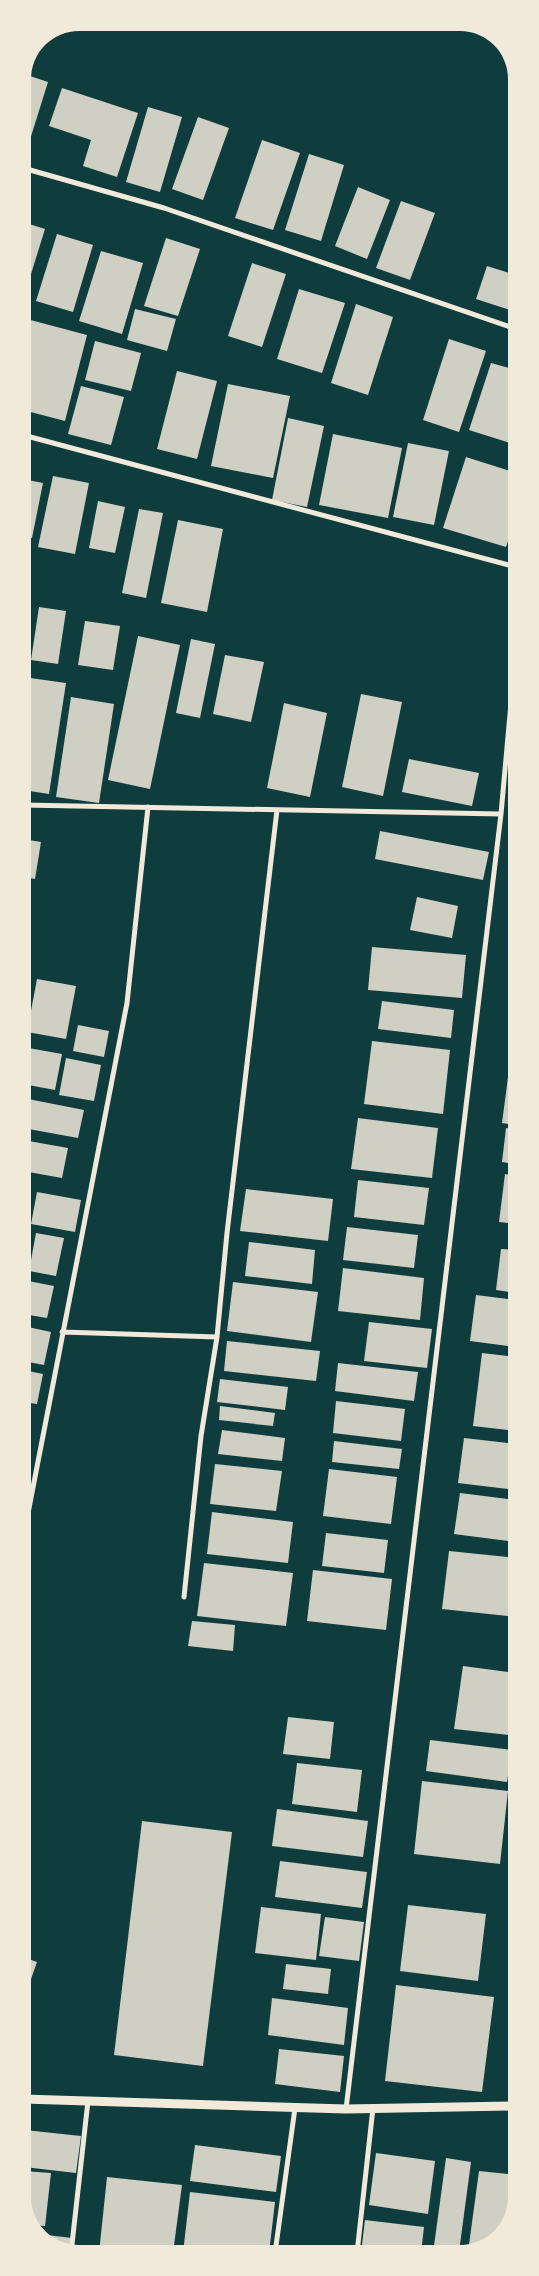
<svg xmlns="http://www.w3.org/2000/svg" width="539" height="2276" viewBox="0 0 539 2276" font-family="'Exo 2',sans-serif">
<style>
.building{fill:#cfcfc3}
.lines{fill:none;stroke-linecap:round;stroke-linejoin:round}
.minor{stroke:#f1e9da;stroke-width:5}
.tertiary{stroke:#f1e9da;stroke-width:9}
</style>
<rect width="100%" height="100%" fill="#0f3d3e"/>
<path class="building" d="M24,74L48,82L28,146L23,144V79Z
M62,88L138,113L117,177L83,166L91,140L49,126Z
M148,107L182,117L160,192L126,182Z
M198,117L229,128L203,200L172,189Z
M262,140L300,153L273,230L235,218Z
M309,154L344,165L321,241L285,230Z
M358,187L390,200L367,259L335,246Z
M401,201L435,213L410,280L376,268Z
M23,222L45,229L27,287L23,285Z
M57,234L93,245L73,312L36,301Z
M166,238L200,249L178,316L144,306Z
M101,251L143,263L122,334L79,321Z
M252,263L286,274L262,347L228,336Z
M487,266L516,275V312L476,299Z
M299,289L345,303L322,373L277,359Z
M356,304L393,317L368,395L331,383Z
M135,309L176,319L167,351L127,340Z
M23,318L87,335L65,421L23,410Z
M449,339L486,351L459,432L423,420Z
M95,341L141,353L131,391L85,380Z
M491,363L516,370V445L469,430Z
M177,371L217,381L197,459L157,449Z
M228,384L290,396L273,478L211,466Z
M81,386L124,397L111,445L68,434Z
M288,418L324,426L307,507L272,500Z
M333,434L402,448L388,518L319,505Z
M408,443L449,451L434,525L393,517Z
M466,457L516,473V518L506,547L443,528Z
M53,476L89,483L75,554L38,547Z
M23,479L43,483L32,538L23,536Z
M98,501L125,507L115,553L89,548Z
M139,509L163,513L146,598L122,593Z
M178,520L223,529L207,612L161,603Z
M39,607L66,611L58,664L31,660Z
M85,621L120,626L113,670L78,665Z
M138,636L180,645L150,789L108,780Z
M191,639L215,644L200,718L176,713Z
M225,655L264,662L251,722L213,714Z
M23,677L66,683L49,794L23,790Z
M361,694L402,702L383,796L342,787Z
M71,697L114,704L99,803L56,797Z
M284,703L327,713L310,797L267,788Z
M409,759L479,773L472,806L402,792Z
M380,831L489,852L483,880L375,859Z
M23,839L41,842L35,879L23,877Z
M417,897L458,906L452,938L410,930Z
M372,947L466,955L462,998L368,990Z
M23,949L29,950L24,976H23Z
M37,979L76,986L66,1039L27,1032Z
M382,1001L454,1010L451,1038L378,1029Z
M515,1015H516V1069L508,1068Z
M78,1025L109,1031L104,1057L73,1051Z
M372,1041L450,1050L443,1114L364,1104Z
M23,1047L62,1054L55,1090L23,1084Z
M66,1058L101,1065L94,1101L59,1095Z
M508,1077L516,1078V1125L502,1123Z
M23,1098L84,1110L78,1138L23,1128Z
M358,1118L438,1128L432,1178L351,1169Z
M506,1128L516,1130V1164L502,1162Z
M23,1140L68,1148L62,1178L23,1171Z
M505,1174L516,1176V1224L499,1222Z
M358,1180L429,1188L424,1225L354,1217Z
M246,1189L333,1199L328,1241L240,1231Z
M37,1192L81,1200L75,1232L31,1224Z
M347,1227L418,1235L414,1268L343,1260Z
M23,1230L30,1231L24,1264L23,1263Z
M36,1233L64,1238L56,1276L29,1271Z
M249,1242L315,1250L312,1284L245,1276Z
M501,1249L516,1250V1293L496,1290Z
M343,1268L424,1278L420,1320L338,1311Z
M23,1280L54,1286L47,1318L23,1314Z
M233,1282L318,1292L311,1342L227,1331Z
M476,1295L516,1300V1347L470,1341Z
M369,1322L432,1329L427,1368L364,1361Z
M23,1326L51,1332L44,1365L23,1361Z
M227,1341L320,1351L316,1381L224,1371Z
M482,1353L516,1357V1431L473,1426Z
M338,1363L418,1372L414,1401L335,1391Z
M23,1370L43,1374L37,1404L23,1402Z
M220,1379L288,1387L285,1410L217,1402Z
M336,1401L405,1409L401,1441L333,1433Z
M220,1406L275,1413L273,1426L219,1420Z
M23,1419L27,1420L24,1434H23Z
M222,1430L285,1438L282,1461L218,1454Z
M464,1438L516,1444V1490L458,1483Z
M334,1441L402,1449L399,1469L332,1462Z
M215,1464L282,1471L276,1511L210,1504Z
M329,1469L397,1477L391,1524L323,1516Z
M460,1493L516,1500V1542L454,1534Z
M212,1512L293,1522L288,1563L207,1554Z
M326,1533L388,1540L384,1573L322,1566Z
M449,1551L516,1558V1617L442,1609Z
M204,1563L293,1573L286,1626L197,1616Z
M313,1570L392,1579L386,1630L307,1621Z
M192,1621L235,1625L233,1651L188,1646Z
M463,1666L516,1673L509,1735L454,1729Z
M288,1717L334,1722L330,1759L283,1754Z
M430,1740L512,1750L507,1782L426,1771Z
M297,1763L362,1770L357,1812L292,1804Z
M422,1781L508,1791L500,1864L414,1854Z
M277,1809L368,1821L363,1857L272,1846Z
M142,1821L232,1832L203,2066L114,2055Z
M280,1861L367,1872L362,1908L275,1897Z
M408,1905L486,1914L478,1981L400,1971Z
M261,1907L321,1914L316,1960L255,1953Z
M325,1917L364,1922L359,1961L319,1956Z
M23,1957L37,1962L24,1999H23Z
M286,1964L331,1969L328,1994L283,1989Z
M396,1985L494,1997L482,2092L385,2081Z
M272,1998L348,2008L344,2045L268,2035Z
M279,2049L344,2056L340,2092L275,2084Z
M25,2130L81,2136L76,2173L24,2167Z
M195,2145L281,2156L276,2192L190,2181Z
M376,2153L435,2161L428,2214L369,2205Z
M446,2158L471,2162L459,2252L433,2253Z
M24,2171L51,2173L45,2226L33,2225L24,2208Z
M479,2171L516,2175V2197L503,2234L468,2252Z
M107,2177L182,2185L173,2253H99Z
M190,2192L275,2202L269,2253H183Z
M365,2220L424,2227L421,2253H361Z
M38,2234L72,2238L70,2252L42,2239Z"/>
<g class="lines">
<path class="minor" d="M23,168L164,208L516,329
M23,435L516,567
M23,805L501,814
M62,1332L217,1337L227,1233L277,810
M23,1539L127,1003L148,807
M184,1597L201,1436L217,1337
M346,2109L501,814L516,648
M71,2253L88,2101
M275,2253L295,2108
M357,2253L373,2108"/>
<path class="tertiary" d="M23,2099L346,2109L516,2106"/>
</g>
<path d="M0 0H539V2276H0ZM79 31H460A48 48 0 0 1 508 79V2197A48 48 0 0 1 460 2245H79A48 48 0 0 1 31 2197V79A48 48 0 0 1 79 31Z" fill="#f1e9da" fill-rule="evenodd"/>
</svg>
